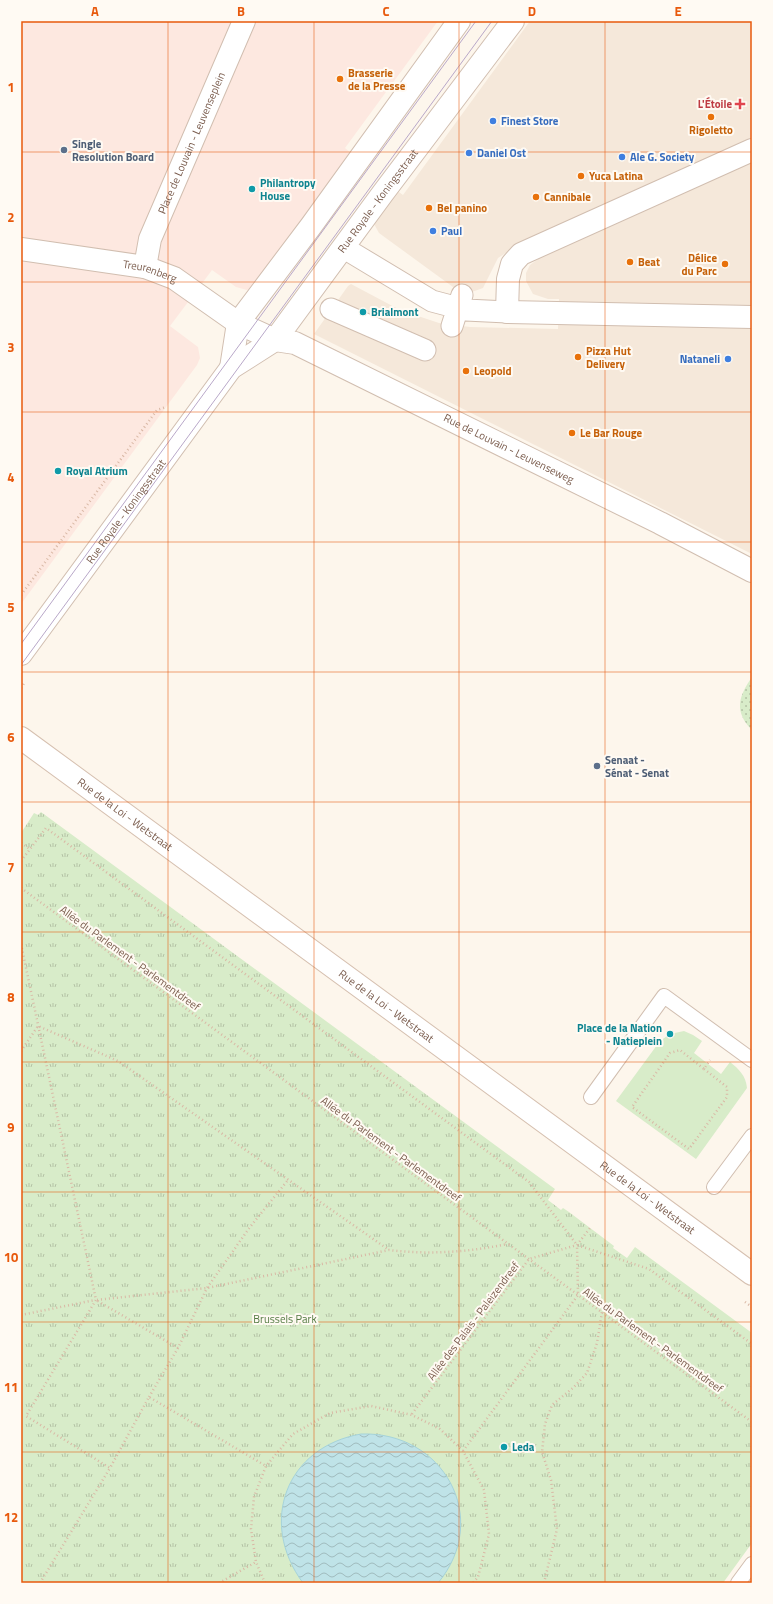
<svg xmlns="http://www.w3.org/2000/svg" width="773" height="1604" viewBox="0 0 773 1604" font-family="'Titillium Web',sans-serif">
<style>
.residential{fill:#f5e8da}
.commercial{fill:#fde8e0}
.grass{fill:url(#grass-dots)}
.park{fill:url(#park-tufts)}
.garden{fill:#d8ecc9}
.water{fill:url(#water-waves);stroke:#a5d3da}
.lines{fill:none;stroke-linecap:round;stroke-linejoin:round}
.service-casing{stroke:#d1beb0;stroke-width:16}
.pedestrian-casing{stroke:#d1beb0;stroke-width:23}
.minor-casing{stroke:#d1beb0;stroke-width:24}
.tertiary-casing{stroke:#d1beb0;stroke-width:24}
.secondary-casing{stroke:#d6c0b0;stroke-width:24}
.path{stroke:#d9b8a5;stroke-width:2.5;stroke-dasharray:1 3;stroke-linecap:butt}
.service{stroke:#fff;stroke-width:14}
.pedestrian{stroke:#fff;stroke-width:21}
.minor{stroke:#fff;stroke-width:22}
.tertiary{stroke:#fff;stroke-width:22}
.secondary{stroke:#fff;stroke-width:22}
.tram{stroke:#b9a8c9;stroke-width:1}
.grid{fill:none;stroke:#e8590c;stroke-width:1;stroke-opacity:0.55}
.food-dot{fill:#e8710a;stroke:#fffaf3;stroke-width:1.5}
.health-dot{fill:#e0444e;stroke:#fffaf3;stroke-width:1.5}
.shop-dot{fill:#3f7fe0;stroke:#fffaf3;stroke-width:1.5}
.service-dot{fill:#5c6f8a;stroke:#fffaf3;stroke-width:1.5}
.culture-dot{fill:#0f9aa8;stroke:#fffaf3;stroke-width:1.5}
.labels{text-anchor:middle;stroke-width:4;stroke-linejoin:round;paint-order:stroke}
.food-label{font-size:11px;font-weight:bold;fill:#c56008;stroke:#fffaf3;text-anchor:start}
.health-label{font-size:11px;font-weight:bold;fill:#be3a42;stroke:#fffaf3;text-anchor:end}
.shop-label{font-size:11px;font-weight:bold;fill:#366cbe;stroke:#fffaf3;text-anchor:start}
.street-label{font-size:11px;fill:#7a5c4d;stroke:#fffaf3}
.service-label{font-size:11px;font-weight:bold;fill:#4e5e75;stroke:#fffaf3;text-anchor:start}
.culture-label{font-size:11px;font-weight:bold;fill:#0d838f;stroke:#fffaf3;text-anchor:start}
.park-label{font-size:11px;fill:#537a41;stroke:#fffaf3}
.neatline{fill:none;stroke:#e8590c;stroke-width:1.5}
.grid-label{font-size:13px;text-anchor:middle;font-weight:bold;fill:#e8590c}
</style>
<defs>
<pattern id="grass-dots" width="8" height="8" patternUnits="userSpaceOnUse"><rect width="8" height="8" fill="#d8ecc9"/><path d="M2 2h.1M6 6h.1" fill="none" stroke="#b4c2a5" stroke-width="1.8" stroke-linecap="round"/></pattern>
<pattern id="park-tufts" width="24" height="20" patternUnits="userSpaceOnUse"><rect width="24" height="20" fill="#d8ecc9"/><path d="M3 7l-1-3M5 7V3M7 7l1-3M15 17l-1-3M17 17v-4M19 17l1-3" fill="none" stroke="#b4c2a5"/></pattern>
<pattern id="water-waves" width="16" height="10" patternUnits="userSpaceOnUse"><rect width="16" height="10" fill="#bfe3e8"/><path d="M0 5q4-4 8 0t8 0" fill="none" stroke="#a0bbbe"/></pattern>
</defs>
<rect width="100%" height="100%" fill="#fdf6ec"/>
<path class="residential" d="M530,21H752V554L314,334L348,286L351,284L400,310L439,323L470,327L558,329L559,299H548L533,294L526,281V273L530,265L541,257L512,249L498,258L483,288L469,293L453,287L379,233L374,224L396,190L403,195Z"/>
<path class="commercial" d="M21,21H438L345,148L352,154L252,288L247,290L236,287L212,270L170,326L198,347L200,358L197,365L21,604Z"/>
<path class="grass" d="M752,677V730C734,712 738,697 752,677Z"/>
<path class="park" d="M41,812L555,1189L548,1200L561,1210L563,1208L569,1212L614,1246L613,1248L627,1258L635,1247L752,1333V1543L723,1583H21V833L34,813L38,815Z"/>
<path class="garden" d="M684,1031L693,1035L702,1041L694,1053L721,1074L730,1062C739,1069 746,1076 747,1088L696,1159L616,1101L660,1041L670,1034Z"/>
<path class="water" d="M361,1434C443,1431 492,1518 438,1583H303C258,1522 286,1447 361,1434Z"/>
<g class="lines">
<g class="service-casing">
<path id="service" d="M591,1097L664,996L752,1060
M714,1187L752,1136
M738,1583L752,1564"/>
</g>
<g class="pedestrian-casing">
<path id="pedestrian" d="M344,248L432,301L466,310L507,312
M331,309L425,350
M452,326L462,295"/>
</g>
<g class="minor-casing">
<g id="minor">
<path d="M752,150L521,254L512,264L508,279L507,312L752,317"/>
<path id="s1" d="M21,249L145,267L174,278L238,323L275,340L295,343L660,523L752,571"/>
<path id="s2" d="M145,267L150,239L244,21"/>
</g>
</g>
<g class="tertiary-casing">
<g id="tertiary">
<path d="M231,368L238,323L311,226L459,21"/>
<path id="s3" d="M21,654L231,368L275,340L383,193L513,21"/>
</g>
</g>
<g class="secondary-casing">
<g id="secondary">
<path id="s4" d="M21,738L752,1274"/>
</g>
</g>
<path class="path" d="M21,595L157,410L166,407
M21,688L25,682
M21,843L30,849
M21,861L46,828L529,1182L577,1245L649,1269L752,1344
M21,888L752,1422
M21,944L96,1300L26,1416L110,1468L149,1397L266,1466
M21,1051L38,1026L118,1061L389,1250
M704,1069L727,1087V1097L689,1149L632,1107L670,1053L680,1050L704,1069L710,1060
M577,1245L590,1228
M745,1302L752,1307
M21,1315L95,1300
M178,1348L96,1300L207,1288L389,1250C429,1255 469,1252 507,1244
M149,1397L178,1348L207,1288L250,1227L288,1180
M412,1414L529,1259L577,1245
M463,1451L578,1295L577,1245
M40,1583L110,1468
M219,1583L256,1562
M265,1583L256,1562L251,1529L254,1497L266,1466L293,1434L330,1413L371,1406L412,1415L440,1429L463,1451L484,1490L489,1534L478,1577L473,1583
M544,1583L557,1529L551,1480L542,1452L545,1424L552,1405L574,1387L587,1373L597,1343L602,1312"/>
<use href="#service" class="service"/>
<use href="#pedestrian" class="pedestrian"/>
<use href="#minor" class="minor"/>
<use href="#tertiary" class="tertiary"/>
<use href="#secondary" class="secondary"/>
<path class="tram" d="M21,644L476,21
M21,665L492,21"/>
</g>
<path class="grid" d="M168,21V1583M314,21V1583M459,21V1583M605,21V1583M21,152H752M21,282H752M21,412H752M21,542H752M21,672H752M21,802H752M21,932H752M21,1062H752M21,1192H752M21,1322H752M21,1452H752"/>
<g class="food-dot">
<circle cx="340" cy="79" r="4"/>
<circle cx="711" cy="117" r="4"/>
<circle cx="581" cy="176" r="4"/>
<circle cx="536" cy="197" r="4"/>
<circle cx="429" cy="208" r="4"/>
<circle cx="630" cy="262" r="4"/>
<circle cx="725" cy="264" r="4"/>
<circle cx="578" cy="357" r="4"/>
<circle cx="466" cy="371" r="4"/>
<circle cx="572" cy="433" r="4"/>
</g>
<path class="health-dot" d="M738 98h4v4h4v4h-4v4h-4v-4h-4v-4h4z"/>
<g class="shop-dot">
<circle cx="493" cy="121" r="4"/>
<circle cx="469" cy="153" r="4"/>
<circle cx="622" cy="157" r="4"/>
<circle cx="433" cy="231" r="4"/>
<circle cx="728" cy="359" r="4"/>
</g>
<g class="service-dot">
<circle cx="64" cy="150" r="4"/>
<circle cx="597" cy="766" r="4"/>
</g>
<g class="culture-dot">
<circle cx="252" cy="189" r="4"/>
<circle cx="363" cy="312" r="4"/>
<circle cx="58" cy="471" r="4"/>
<circle cx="670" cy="1034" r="4"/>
<circle cx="504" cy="1447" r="4"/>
</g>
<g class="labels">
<g class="food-label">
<text x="348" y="77">Brasserie<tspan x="348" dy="13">de la Presse</tspan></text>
<text x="711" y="134" text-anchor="middle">Rigoletto</text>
<text x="589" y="180">Yuca Latina</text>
<text x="544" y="201">Cannibale</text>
<text x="437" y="212">Bel panino</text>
<text x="717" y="262" text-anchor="end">Délice<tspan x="717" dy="13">du Parc</tspan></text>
<text x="638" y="266">Beat</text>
<text x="586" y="355">Pizza Hut<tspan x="586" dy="13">Delivery</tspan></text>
<text x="474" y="375">Leopold</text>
<text x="580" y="437">Le Bar Rouge</text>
</g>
<g class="health-label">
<text x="732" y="108">L'Étoile</text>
</g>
<g class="shop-label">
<text x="501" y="125">Finest Store</text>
<text x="477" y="157">Daniel Ost</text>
<text x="630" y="161">Ale G. Society</text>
<text x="441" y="235">Paul</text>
<text x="720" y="363" text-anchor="end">Nataneli</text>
</g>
<g class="street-label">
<text dy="4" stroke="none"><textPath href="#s2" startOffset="133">Place de Louvain - Leuvenseplein</textPath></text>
<text dy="4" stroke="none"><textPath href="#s3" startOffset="580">Rue Royale - Koningsstraat</textPath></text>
<text dy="4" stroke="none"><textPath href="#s1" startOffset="131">Treurenberg</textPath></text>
<text dy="4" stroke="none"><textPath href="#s1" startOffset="534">Rue de Louvain - Leuvenseweg</textPath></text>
<text dy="4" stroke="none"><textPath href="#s3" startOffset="177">Rue Royale - Koningsstraat</textPath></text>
<text dy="4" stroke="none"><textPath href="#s4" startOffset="129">Rue de la Loi - Wetstraat</textPath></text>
<text transform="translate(130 958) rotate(36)" y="4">Allée du Parlement - Parlementdreef</text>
<text dy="4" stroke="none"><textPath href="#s4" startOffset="453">Rue de la Loi - Wetstraat</textPath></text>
<text transform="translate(391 1149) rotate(36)" y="4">Allée du Parlement - Parlementdreef</text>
<text dy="4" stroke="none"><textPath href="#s4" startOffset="777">Rue de la Loi - Wetstraat</textPath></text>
<text transform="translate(473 1321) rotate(-53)" y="4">Allée des Palais - Paleizendreef</text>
<text transform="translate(653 1340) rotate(36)" y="4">Allée du Parlement - Parlementdreef</text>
</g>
<g class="service-label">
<text x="72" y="148">Single<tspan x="72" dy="13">Resolution Board</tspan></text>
<text x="605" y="764">Senaat -<tspan x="605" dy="13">Sénat - Senat</tspan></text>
</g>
<g class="culture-label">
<text x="260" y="187">Philantropy<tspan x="260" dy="13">House</tspan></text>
<text x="371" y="316">Brialmont</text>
<text x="66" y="475">Royal Atrium</text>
<text x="662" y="1032" text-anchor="end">Place de la Nation<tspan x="662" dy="13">- Natieplein</tspan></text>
<text x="512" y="1451">Leda</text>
</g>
<g class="park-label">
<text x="285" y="1323">Brussels Park</text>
</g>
</g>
<rect width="773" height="1604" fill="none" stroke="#fffaf3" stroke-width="44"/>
<rect x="22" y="22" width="729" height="1560" class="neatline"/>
<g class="grid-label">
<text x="95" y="16">A</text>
<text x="241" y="16">B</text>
<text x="386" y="16">C</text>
<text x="532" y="16">D</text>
<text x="678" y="16">E</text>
<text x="11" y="92">1</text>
<text x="11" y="222">2</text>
<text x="11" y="352">3</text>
<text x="11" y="482">4</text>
<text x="11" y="612">5</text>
<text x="11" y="742">6</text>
<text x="11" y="872">7</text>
<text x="11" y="1002">8</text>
<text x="11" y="1132">9</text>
<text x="11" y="1262">10</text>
<text x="11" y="1392">11</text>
<text x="11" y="1522">12</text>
</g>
</svg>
